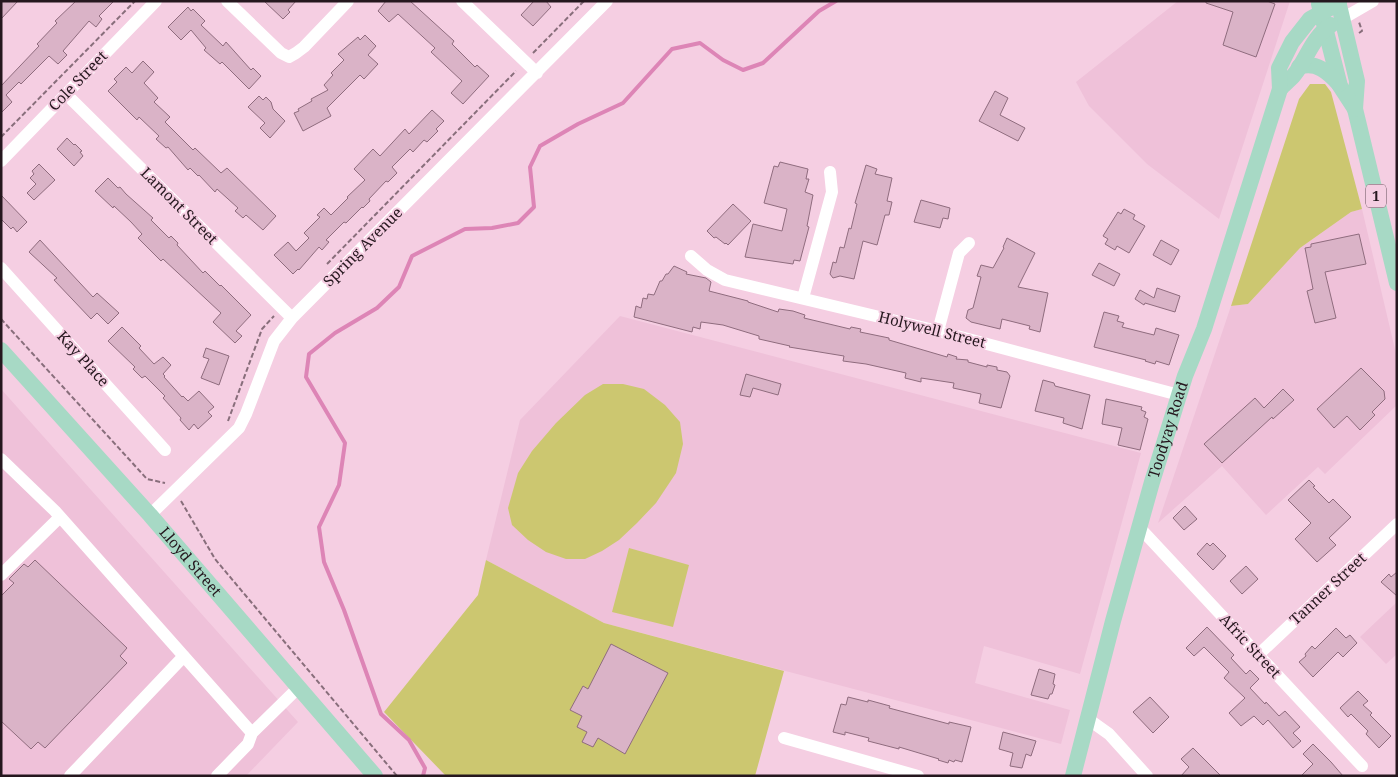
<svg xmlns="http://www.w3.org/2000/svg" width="1398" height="777" viewBox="0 0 1398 777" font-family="'Noto Serif',serif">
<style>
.built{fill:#efc1d9}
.green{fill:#ccc770}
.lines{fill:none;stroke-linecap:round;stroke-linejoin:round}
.stream{stroke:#dd85b6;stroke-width:4}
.building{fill:#dab3c7;stroke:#8f6c7e}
.path{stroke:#886e7b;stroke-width:2;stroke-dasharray:5 2.5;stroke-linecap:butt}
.minor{stroke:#fff;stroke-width:12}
.major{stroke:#a7d9c5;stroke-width:16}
.labels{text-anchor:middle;stroke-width:4;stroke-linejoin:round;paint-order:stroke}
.shield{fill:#f5cee2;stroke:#634e59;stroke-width:1}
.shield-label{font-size:14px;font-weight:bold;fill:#25171e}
.street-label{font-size:15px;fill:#25171e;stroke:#f5cee2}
</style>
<rect width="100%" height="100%" fill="#f5cee2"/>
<path class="built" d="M1178,1H1290L1219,219L1147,164L1089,106L1076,82Z
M1362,209L1397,358V405L1325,474L1318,467L1266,515L1222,466L1158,523L1231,306L1248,304L1300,248L1351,212Z
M620,316L1141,453L1080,674L984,646L975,683L1070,710L1061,744L604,623L486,560L520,420Z
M1,389L298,722L246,776H1Z
M1397,602V654L1386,664L1360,637Z"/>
<path class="green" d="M1310,84H1325L1331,92L1362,209L1351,212L1300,248L1248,304L1231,306L1299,99Z
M603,384H623L644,389L665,405L680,422L683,444L676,473L656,503L637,523L619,540L602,551L585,559H566L546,552L528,540L512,525L508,508L518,473L532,451L556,423L585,395Z
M629,548L689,565L673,627L612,612Z
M486,560L604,623L784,671L755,776H446L384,712L478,595Z"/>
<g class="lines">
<path class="stream" d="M423,776L425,768L409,740L381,714L344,610L324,562L319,527L339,485L345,443L306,377L309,354L335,333L377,308L399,287L412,256L465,229L492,228L518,223L534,207L530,167L540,146L578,124L623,103L672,49L700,43L723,60L743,70L763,63L819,11L836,1"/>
</g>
<path class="building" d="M1,1H18L1,19Z
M76,1H114L99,16L102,19L96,27L89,21L63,51L67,55L58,64L49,56L21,84L19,82L6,95L12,102L1,113V86L39,46L37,44L57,23L55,21Z
M264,1H296L288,10L290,12L283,19Z
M386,1H410L454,41L452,44L475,67L477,65L489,76L463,104L451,93L462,81L431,52L435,48L398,14L389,22L378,11Z
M534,1H546L551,7L533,26L521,15Z
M1206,1H1267L1275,4L1256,57L1223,45L1233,12L1206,3Z
M188,7L191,11L193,9L205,21L201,25L223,46L226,42L251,70L253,68L261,76L249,89L222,62L220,64L204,50L206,48L191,30L181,40L168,27Z
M365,35L376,46L368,55L378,64L364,79L360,75L327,108L331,116L303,131L294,113L299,111L298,109L312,101L311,99L328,90L324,85L333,75L331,73L344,60L338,54L358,37L360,40Z
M143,61L154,72L144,83L158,98L154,102L170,117L165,122L193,150L195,148L221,173L227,168L276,216L263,230L246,215L243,218L235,211L238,208L217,189L215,192L199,175L198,176L190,168L188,170L168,147L166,148L156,139L159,136L139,117L137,120L108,91L117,82L114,79L126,67L132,73Z
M995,91L1008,98L1000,115L1025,128L1018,141L979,121Z
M259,96L263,100L266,97L271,102L273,109L285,121L270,138L260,128L265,123L248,107Z
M432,110L444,121L436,129L438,131L427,142L424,140L413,152L410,149L392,167L397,173L388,182L386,181L369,199L370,201L363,208L362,207L346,223L344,222L326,240L329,242L322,250L319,247L299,270L298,269L293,274L274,255L288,242L296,251L309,238L304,233L320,217L317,215L324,208L331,215L348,198L347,197L365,180L354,169L373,149L380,156L405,129L409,134Z
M67,138L74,145L75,144L82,151L80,152L83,156L74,166L57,149Z
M780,162L808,169L806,179H809L805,192L813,195L807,226L809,227L800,261L794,260L793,264L745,257L753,224L782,231L787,209L764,203L774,166L778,167Z
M39,164L55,180L34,200L27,193L36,184L30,178L34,174L32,171Z
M866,165L877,169L875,174L892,178L887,201L892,202L889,215H885L877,245L863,241L854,279L840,276L833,278L830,274L833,262L836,263L840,247L844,248L849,228L851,229L857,204L855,203Z
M108,178L118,188L120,187L126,194L153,218L151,220L169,238L171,236L178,243L177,245L203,273L205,271L220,286L221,285L251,315L236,331L242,336L235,343L213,322L221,313L163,259L161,261L138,238L142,234L131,222L114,206L113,208L95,191Z
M1,195L27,222L17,232L13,227L11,229L1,219Z
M921,200L950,208L948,219L943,218L940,228L914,222Z
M733,204L751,221L728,245L726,243L725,244L716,237L714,238L707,231Z
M1124,209L1135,215L1133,219L1145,226L1129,253L1117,246L1115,250L1105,244L1108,239L1103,236L1118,212L1121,214Z
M1359,234L1366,264L1325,272L1336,318L1315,323L1307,291L1313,289L1305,248L1311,247V244Z
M1007,238L1035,253L1018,287L1048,293L1040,332L1029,329L1030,326L1002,319L1000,329L971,322L966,318L968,310L973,308L981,277L977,276L981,265L993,268L1004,248L1003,247Z
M40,240L93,297L97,293L119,313L108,324L97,313L91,319L54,280L57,278L29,252Z
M1161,240L1179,250L1171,265L1153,255Z
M1099,263L1120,274L1114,286L1092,275Z
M674,266L687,272L686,274L706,278L711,282L709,291L748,301V302L778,312L779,309L793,311L805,315L804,318L850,329L851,327L861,329L860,332L889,338V340L947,357L948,354L957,357L956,359L968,360V362L987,367V365L997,367V370L1007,372L1010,376L1001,408L979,403L981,394L953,388L954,383L921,378V382L905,378L906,373L866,364L843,361L844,356L789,347L790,346L759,339V336L723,325L701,322L700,329L693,327L692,332L634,317L636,306L641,308L643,298L647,299L648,294L654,295L660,281H662L666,274H668Z
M1157,288L1180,296L1175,312L1145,303L1144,305L1135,299L1140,290L1154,298Z
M1104,312L1119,316L1117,321L1124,323L1122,327L1154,335L1156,328L1179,335L1169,365L1156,361L1155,364L1145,361L1146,360L1094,347Z
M122,327L141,346L139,348L154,364L163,357L171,365L163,374L165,376L164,377L182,397L183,396L188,401L199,391L214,407L208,412L212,416L198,429L194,424L189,430L180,420L181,418L163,398L165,396L145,376L142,378L133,369L135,367L108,341Z
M206,348L229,356L219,385L201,378L209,359L203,357Z
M1361,368L1384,391L1385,399L1372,412L1375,415L1360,430L1347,416L1334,428L1317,409Z
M746,374L781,384L778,395L753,388L750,397L740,395Z
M1043,380L1054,383L1055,386L1090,395L1082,429L1063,423L1064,418L1035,411Z
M1283,389L1294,400L1273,419L1272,417L1222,463L1204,444L1255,398L1264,408Z
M1106,399L1142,407L1141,410L1146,412L1144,417L1148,419L1140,450L1118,445L1122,428L1102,424Z
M1309,480L1315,486L1313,487L1329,503L1333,499L1351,517L1329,538L1336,545L1317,562L1295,539L1311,523L1288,500Z
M1185,506L1197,519L1184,530L1173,518Z
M1207,543L1210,546L1213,543L1226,556L1213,570L1197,554Z
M35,560L127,648L120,656L127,663L45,748L38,742L31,749L1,721V596L14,583L9,579L24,564L28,567Z
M1246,566L1258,579L1242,594L1230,581Z
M1397,572V596L1381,582L1389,574L1391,577Z
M1207,627L1234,655L1231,658L1246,674L1250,670L1259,679L1250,688L1265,704L1266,702L1279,716L1285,711L1300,727L1293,733L1301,741L1293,748L1268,720L1263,725L1254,716L1241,726L1229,713L1245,698L1224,678L1229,672L1204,647L1194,656L1186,648Z
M1336,628L1346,638L1350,635L1357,643L1343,657L1338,652L1313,677L1299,662L1306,656L1305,654L1312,646L1315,649Z
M611,644L668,673L625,754L598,738L593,747L582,742L587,732L577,727L582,716L570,710L583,686L588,689Z
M1039,669L1055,674L1053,684L1055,685L1052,694H1050L1048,699L1031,695Z
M1358,691L1368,701L1363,705L1372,713L1370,715L1391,736L1379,748L1366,734L1368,731L1351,714L1348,717L1340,708Z
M848,697L868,702V700L890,706L889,708L949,724V722L971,727L962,762L955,760L954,762L949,760L948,763L938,760L939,759L899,747V749L868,741L869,738L845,732V735L833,732L841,704L846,705Z
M1150,697L1169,717L1153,733L1133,712Z
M1003,732L1036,741L1031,756L1026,754L1022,768L1010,766L1013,753L999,749Z
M1313,744L1331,762L1343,776H1301L1313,764L1303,754Z
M1193,748L1221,776H1181L1189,767L1181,759Z"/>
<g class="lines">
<path class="path" d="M1359,33L1362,31L1359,22
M533,53L584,1
M1,137L135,1
M327,264L516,71
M1,319L147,479L165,483
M228,421L262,329L274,316
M181,501L215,559L397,776"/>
<path class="minor" d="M227,1L281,53L289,57L296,53L304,47L348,1
M462,1L537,73
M1342,19L1373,1
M66,94L292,318
M1,161L156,1
M691,256L707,270L725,280L938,331L1179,395
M1,268L165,450
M803,298L832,192L830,172
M938,331L959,253L969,243
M1,459L55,511L252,733L248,744L217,776
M150,515L239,428L246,414L274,341L292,318L607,1
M1139,527L1362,766
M1,575L60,517
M1258,655L1397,524
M1088,719L1109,734L1147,776
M252,733L299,687
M784,738L918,776
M70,776L184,656"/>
<g class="major">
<path d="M1338,1L1357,81L1355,109L1397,283"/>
<path d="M1319,4L1340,86L1355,109"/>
<path d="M1299,67C1316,61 1328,72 1339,84"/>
<path d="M1280,89C1284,84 1290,80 1294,75C1307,59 1312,37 1331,25"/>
<path id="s1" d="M1,350L150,515L375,776"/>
<path id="s2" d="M1073,776L1113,621L1152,482L1185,376L1204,329L1280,89L1279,68L1292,42L1310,19L1339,3"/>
</g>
</g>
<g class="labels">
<rect class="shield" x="1366" y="184.5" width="20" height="23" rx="4"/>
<g class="shield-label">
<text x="1376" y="201">1</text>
</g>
<g class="street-label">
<text transform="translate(78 81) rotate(-46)" y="5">Cole Street</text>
<text transform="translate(179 206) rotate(45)" y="5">Lamont Street</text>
<text transform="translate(363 247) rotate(-45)" y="5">Spring Avenue</text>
<text transform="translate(932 330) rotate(14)" y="5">Holywell Street</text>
<text transform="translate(83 359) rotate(48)" y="5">Kay Place</text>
<text dy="5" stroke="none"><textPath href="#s2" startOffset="359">Toodyay Road</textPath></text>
<text dy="5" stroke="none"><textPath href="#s1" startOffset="284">Lloyd Street</textPath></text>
<text transform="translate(1328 589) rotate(-43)" y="5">Tanner Street</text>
<text transform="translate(1250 646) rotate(47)" y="5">Afric Street</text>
</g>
</g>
<rect width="1398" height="777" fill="none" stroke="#25171e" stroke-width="5"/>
</svg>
